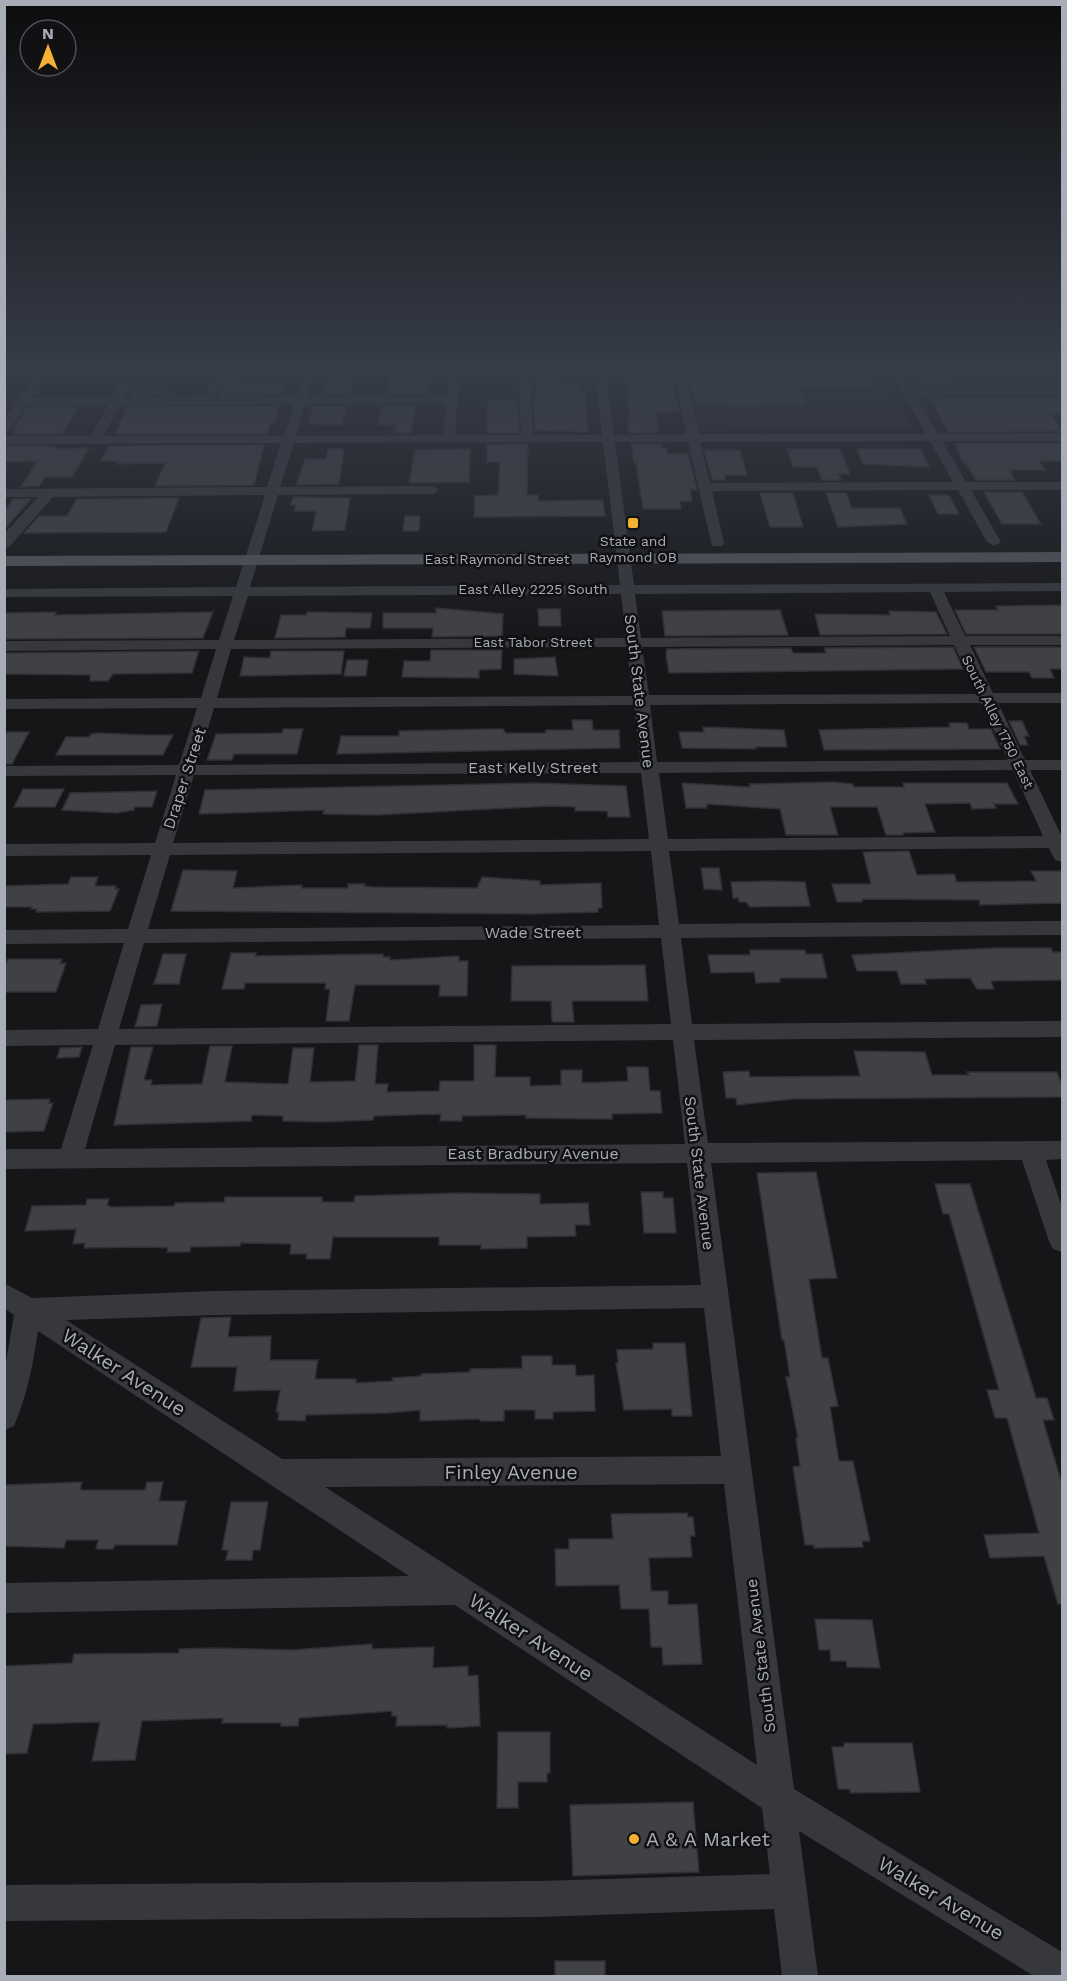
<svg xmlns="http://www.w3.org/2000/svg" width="1067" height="1981" viewBox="0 0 1067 1981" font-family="'Work Sans',sans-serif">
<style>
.built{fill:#222225}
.building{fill:#404145;stroke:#303034;stroke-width:1.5}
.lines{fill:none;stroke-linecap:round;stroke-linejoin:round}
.minor{fill:#37383d;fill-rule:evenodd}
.major{fill:#53555c;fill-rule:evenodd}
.poi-dot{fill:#f2b134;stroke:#111113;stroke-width:2}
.labels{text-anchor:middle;stroke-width:5;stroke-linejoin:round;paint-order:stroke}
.far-poi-label{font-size:14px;fill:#a8adb8;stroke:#111113}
.far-street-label{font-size:14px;fill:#a8adb8;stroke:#111113}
.street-label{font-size:16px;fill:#a8adb8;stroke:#111113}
.near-street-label{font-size:20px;fill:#a8adb8;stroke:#111113}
.near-poi-label{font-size:20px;fill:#a8adb8;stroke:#111113;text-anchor:start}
</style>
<rect width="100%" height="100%" fill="#161618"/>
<path class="built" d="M679,370H882L913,430L694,431Z"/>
<path class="building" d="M402,370H425L424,374H430L427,395H385L390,376H400Z
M537,370H558V381H582L580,390H585L588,432L535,430L534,397H537Z
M699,370L868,372L876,387H798L806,404L729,407L727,402H694L687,374H700Z
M625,372L671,374L679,412H655L659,432L629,433L628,422L630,413Z
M328,375L354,376L349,395H322Z
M244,376L242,385L284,384L281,395L219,396L226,381L225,377Z
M920,380H952L954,383L1062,382V387L924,388Z
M135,391H167L164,395H175L133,396Z
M1062,397V414H1050L1062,431L948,432L930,398Z
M488,399H517L519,433H487Z
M416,405L411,433H395L396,425H378L382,406Z
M279,406L275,423H270L267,434H115L127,407Z
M313,406H347L342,425L309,424Z
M27,407H78L62,434H14L17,429H13Z
M955,443H1062V461H1039L1045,470H1009L1015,480H976L966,463H963Z
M528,444L527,495H538V501L603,500L605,516L474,517L475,496L498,495L500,462H487V445Z
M631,444H661V448H666L668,454H688L697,490H690L692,501H680L681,509H643L636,463H634Z
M264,445L254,485L155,486L165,463L117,464L119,461H101L109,446Z
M7,446H55L54,449L89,448L72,477H45L39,486L21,487L37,461L4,462Z
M328,449H344L339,484L296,485L305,459H326Z
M470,449L469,482L409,483L415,450Z
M787,449H840L850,474H839L841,480H822L817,467H793Z
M857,449H921L929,467L863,464Z
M704,450H740L747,475H724L725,480H712Z
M984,492H1022L1041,524H1002Z
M760,493H793L803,527H770Z
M826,493H846L852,508H900L907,524L838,527Z
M929,495H949L959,514H938Z
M293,497L350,498L345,530L312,531L316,511H294L296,505H291Z
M179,498L166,532L24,533L39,516H67L77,499Z
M13,499H31L4,530V512Z
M405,516H420L419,531H403Z
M1062,605V634H966L955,610H998L996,606Z
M436,608L503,614L502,636L432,637L433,628H383V613H436Z
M538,609H560L561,626H539Z
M662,611L780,610L788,635L665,636Z
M889,611L936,612L947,634L820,635L815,614L890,615Z
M56,612L55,615L213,612L203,638L4,639V613Z
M307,612L372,613L370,628H346L345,637L275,638L281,615H307Z
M953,647L963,669L669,673L666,656L667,649L791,648L793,653H826L824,648Z
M974,647H1062V669H1050L1054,678H1032L1029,672H986Z
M431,650H502L501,669L479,670V678L402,677L404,661H430Z
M199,651L192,673L113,674L108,681H90V675L4,674V653Z
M271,651H344L341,674L240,676L244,657L270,658Z
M555,657L558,676L514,674V659Z
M347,660H368L366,676H344Z
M572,720H592L593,730H619L620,748L337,754L341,736H399V731L488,729H503L506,733H546V730H573Z
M1009,721H1022L1029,736H1024L1028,745H1020Z
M949,723H967L969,729H991L1000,749L824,750L819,730L950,727Z
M703,727L784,730L787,747H756V749L682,748L679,732H704Z
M283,729H303L297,754H234L232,760H207L216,734L282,733Z
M7,732H29L12,764H4V738Z
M99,733L144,735H173L163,755H56L66,737H89L91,734Z
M833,782L853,784L854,787H904L903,783H1007L1018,804H994L996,808L972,809L970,803L925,804L935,832L903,833V835H886L877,807H830L838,835H786L780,809L707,804V808H686L682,783L750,787L749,784Z
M536,783L626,786L630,817H608L607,811H575V807L550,806L377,815L323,814L324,810L199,814L205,790Z
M23,789H64L55,807H14Z
M157,791L152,807H134V810L116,813L62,810L70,793Z
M909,851L917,875L954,874L957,882L1036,881L1031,871H1062V903L980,905L979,900L862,899V902H837L832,884H871L863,852Z
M701,868H719L722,890L704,889Z
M183,870L237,871L233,888L302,885V888H348V884H365L364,886L373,887L477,888L482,877L540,881V885L601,883L602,908H598V912L531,914L171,911Z
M71,877H98L95,886H116L115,889H119L110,911L36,912L37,909H31L32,907H4V886L68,884Z
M771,881L805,882L810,906L750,907L746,902H739L738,898H733L731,882Z
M994,948H1051L1053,952H1062V980L996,981H991L994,989H977L970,978L925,979L926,984H901L897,971H857L852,955Z
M750,950H805L806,954H822L827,978H780V982L756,983L754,972L711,973L708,955H750Z
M231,953H256L255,956L383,954V957H390V960L459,956V961H468L467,996H439L440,985H355L349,1021H326L330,989H325L326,983H245L244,989H222Z
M163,954H186L179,984H154Z
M8,959H62L60,964L66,963L56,992H4V968Z
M645,965L648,1001H572L574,1022H552L551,1001H511L512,966Z
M162,1004L157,1026L135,1027L141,1005Z
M359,1045H378L375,1084H388L387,1092L439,1091L440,1081H474V1045H496L495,1077H530V1086L561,1085V1070H582V1083L628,1081L627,1067H648L650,1091H660L662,1113L612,1114V1119H596L526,1118V1115L462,1116V1121H440L441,1114L374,1116L373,1120L321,1122L283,1121V1116L252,1115L251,1121L114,1125L131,1047H153L144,1080H152L151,1085L202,1084L210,1046H232L225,1082L288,1084L293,1048H314L310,1082L355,1081Z
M82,1047L79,1057L57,1058L60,1048Z
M854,1051L925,1052L932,1075H969L967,1072H1057L1062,1085V1097L793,1099L737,1105L736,1098H726L723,1072L749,1071L750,1077L860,1076Z
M50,1099L49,1103H53L44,1131L4,1132V1100Z
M816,1172L837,1278L809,1279L822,1358H828L838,1406L830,1407L839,1461H853L870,1541H862L863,1547L814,1548V1545H805L793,1467L800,1466L796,1438H798L786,1377H790L784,1340H782L757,1173Z
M935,1184H970L1036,1398H1047L1054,1420H1043L1062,1484V1604H1058L1044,1556L990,1558L984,1535L1039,1533L1007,1418H995L987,1390H999L949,1214H943Z
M641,1192H663V1198H673L676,1233H644Z
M457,1193L540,1194V1204L588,1203L590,1225H575L576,1236L527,1237V1248L481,1249V1245H439V1237H333L330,1259H306L307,1254H290L291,1244L241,1243L240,1246L191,1247L190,1252H167L168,1248L146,1247L84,1248L85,1243L73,1244L76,1229L25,1231L32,1206L86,1205L87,1199H109L107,1205L111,1207L174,1206L175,1203L224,1202L225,1197H322V1202H354L355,1196Z
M231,1317L228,1337L271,1336L270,1360H318L315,1379H356V1383L393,1381L392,1378L421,1376V1374L470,1372V1369L522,1368V1356H552V1365H575L576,1376L594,1375L595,1411L553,1412V1419H535V1410H504V1421H480V1419L420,1421V1410L388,1413L306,1415L305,1421L278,1420L279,1412H276L280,1390L234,1391L237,1367H191L201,1318Z
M653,1343H685L692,1416H672V1409L624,1410L616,1363H618L617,1350L653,1349Z
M82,1482L80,1490H145L147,1482H163L159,1501H186L177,1545H115L113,1549H96L98,1540H66L64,1548L4,1546V1485Z
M231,1502H268L260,1550H253L252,1560H226L228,1550H222Z
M687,1513L688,1517H693L695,1536H690L692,1557L649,1558L651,1591H668V1605L697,1604L702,1664L663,1665L662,1647H651L649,1609H621L619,1585L556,1586L555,1549H569V1539H613L611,1514Z
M815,1619L872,1620L880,1668L847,1667L846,1661H831L830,1650H819Z
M372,1644V1649L434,1647L433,1668L468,1666V1676L478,1675L480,1726L447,1728V1725L396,1726L397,1716H392V1711L299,1718L298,1726H281V1723H222L223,1718L142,1721L135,1760L92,1761L100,1722L33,1724L27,1753L4,1754V1666L72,1663L74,1654L179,1653V1649L213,1648L292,1650Z
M498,1732H550V1773H547V1782H518V1808H497Z
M844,1743H912L920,1792L850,1793V1789H838L832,1747H844Z
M693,1802L699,1872L573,1876L570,1805Z
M555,1961H605V1977H555Z"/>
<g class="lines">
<path class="minor" d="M39,370H50L31,398H112L122,381L126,380L132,383L124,398H195L205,394L214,378L218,377L224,380L214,398L296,397L304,370H315L307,397H447L449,370H460L455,435H521L518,370H530L533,435H602L595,370H606L614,435L686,434L673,370H684L699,434H926L890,370H901L912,390L1062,389V395L916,396L938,434L1062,433V441H942L966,482H1062V490H971L1001,542L994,546L987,542L958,490L712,491L724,543L722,546H712L688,442H615L634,585L1062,583V591L944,592L965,636H1062V645H970L993,693H1062V703H998L1025,760H1062V770H1030L1062,837V862L1055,860L1049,848L669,851L679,924L1062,921V935L681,938L692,1024L1062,1021V1037L694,1040L708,1143L1062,1141V1159L1046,1160L1062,1207V1252L1053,1249L1049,1241L1022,1160L711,1163L794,1789L1062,1952V1976H1034L799,1831L818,1976H782L774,1909L539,1917L4,1921V1885L539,1881L770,1874L762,1808L455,1605L4,1613V1583L409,1576L38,1331C33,1364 27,1396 14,1426L4,1430V1373L14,1315L4,1308V1283L32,1298L215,1291L701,1285L687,1163L4,1169V1149H61L93,1045L4,1046V1030L98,1029L124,943L4,944V930L128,929L151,855L4,856V844L155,843L176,775L4,776V766L179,765L197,708L4,709V699L201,698L216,649L4,651V641L219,640L233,596L4,597V589L236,587L265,495L53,497L9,547L4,548V534L38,497H4V489L267,487L281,443L4,444V436H91L108,405H26L8,432H4V420ZM446,403L443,435L296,436L305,404ZM294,404L284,436H103L120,405ZM930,441L953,482L710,483L700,442ZM603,442L620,585L250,587L278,495L433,494L439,490L433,486L280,487L294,443ZM930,592L950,636L641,638L635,594ZM621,594L626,638L234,640L248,596ZM954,645L977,694L649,695L642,647ZM627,647L632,696L217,698L231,649ZM981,703L1008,760L657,762L650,705ZM634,705L640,762L197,765L214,708ZM1013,770L1043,836L668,839L659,773ZM641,773L649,839L173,843L194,775ZM651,851L659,925L148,929L170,855ZM661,938L671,1024L119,1029L144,943ZM673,1040L685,1144L85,1149L115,1045ZM704,1308L721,1456L282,1459L66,1320L215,1315ZM724,1484L757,1765L325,1487Z"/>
<path class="major" d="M1062,552V562L4,566V556Z"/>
</g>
<linearGradient id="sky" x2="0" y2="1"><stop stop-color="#0c0c0d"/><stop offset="0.57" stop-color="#363c48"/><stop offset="1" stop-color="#363c48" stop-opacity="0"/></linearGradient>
<rect width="1067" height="648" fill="url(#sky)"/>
<g class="poi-dot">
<rect x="627" y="517" width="12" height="12" rx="3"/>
<circle cx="634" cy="1839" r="6"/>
</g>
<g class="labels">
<g class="far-poi-label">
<text x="633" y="546">State and<tspan x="633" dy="16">Raymond OB</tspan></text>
</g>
<g class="far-street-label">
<text x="497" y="564">East Raymond Street</text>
<text x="533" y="594">East Alley 2225 South</text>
<text x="533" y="647">East Tabor Street</text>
<text transform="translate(998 722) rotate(64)" y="5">South Alley 1750 East</text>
</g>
<g class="street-label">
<text transform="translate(640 691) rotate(83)" y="6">South State Avenue</text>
<text x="533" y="773">East Kelly Street</text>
<text transform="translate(184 778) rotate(-72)" y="6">Draper Street</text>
<text x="533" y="938">Wade Street</text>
<text x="533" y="1159">East Bradbury Avenue</text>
<text transform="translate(700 1173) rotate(83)" y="6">South State Avenue</text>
<text transform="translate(760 1656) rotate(-97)" y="6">South State Avenue</text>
</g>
<g class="near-street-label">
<text transform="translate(124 1372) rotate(33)" y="7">Walker Avenue</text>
<text x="511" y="1479">Finley Avenue</text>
<text transform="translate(531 1637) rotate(33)" y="7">Walker Avenue</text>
<text transform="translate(941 1898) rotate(31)" y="7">Walker Avenue</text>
</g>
<g class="near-poi-label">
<text x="646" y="1846">A &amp; A Market</text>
</g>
</g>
<rect width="1067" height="1981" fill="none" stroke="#a8adb8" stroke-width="12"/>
<g transform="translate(48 48)"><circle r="28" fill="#111113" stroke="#4d4f55" stroke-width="1.5"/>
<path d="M0-4.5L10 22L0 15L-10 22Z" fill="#f2b134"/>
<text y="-9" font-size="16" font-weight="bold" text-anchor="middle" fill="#a8adb8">N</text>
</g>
</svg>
